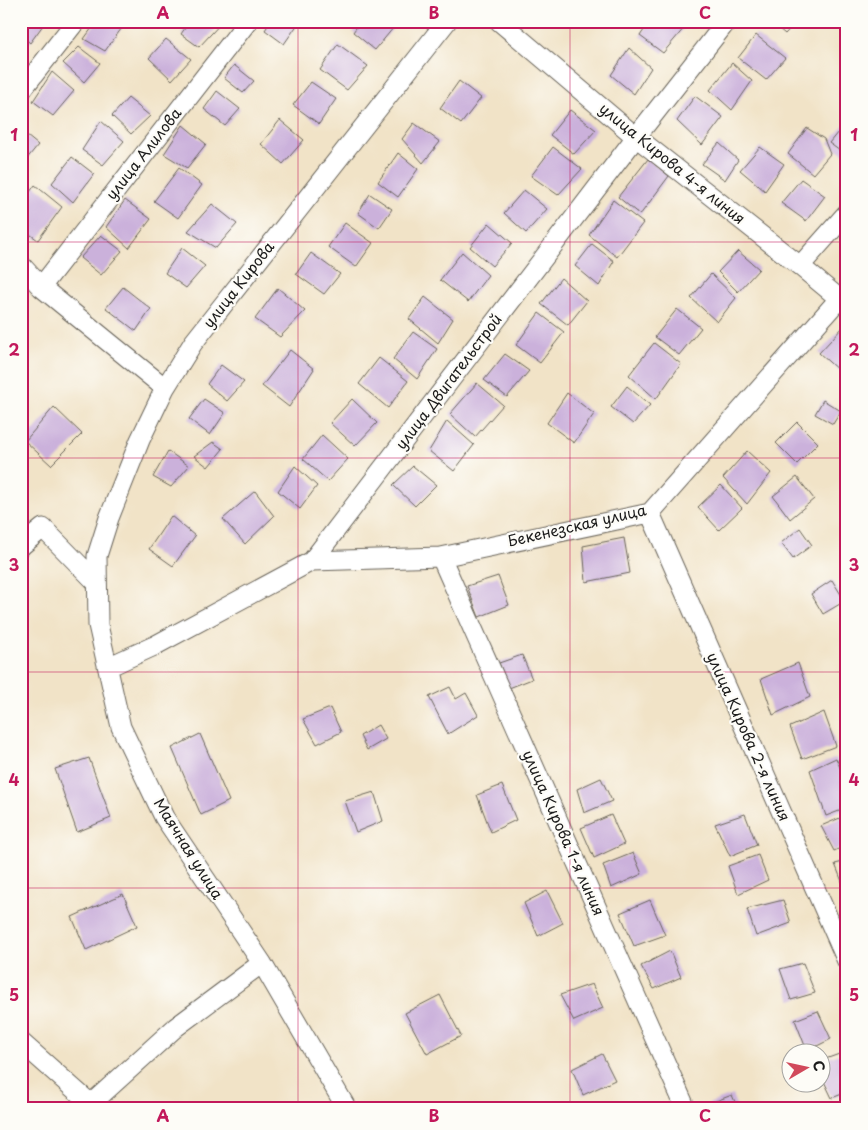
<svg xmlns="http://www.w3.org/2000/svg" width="868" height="1130" viewBox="0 0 868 1130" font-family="'Playpen Sans',sans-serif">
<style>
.building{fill:#cbb1db}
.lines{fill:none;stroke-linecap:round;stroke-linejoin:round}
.street-casing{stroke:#676258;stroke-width:21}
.street{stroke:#fff;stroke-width:19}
.grid{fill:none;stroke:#c2185b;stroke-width:1;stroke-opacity:0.55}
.labels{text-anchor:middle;stroke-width:4.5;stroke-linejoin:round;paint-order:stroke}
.street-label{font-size:15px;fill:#1c1c1c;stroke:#fdfcf7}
.neatline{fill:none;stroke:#c2185b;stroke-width:2}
.grid-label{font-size:16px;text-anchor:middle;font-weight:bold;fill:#c2185b}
</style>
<rect width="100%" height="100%" fill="#fdfcf7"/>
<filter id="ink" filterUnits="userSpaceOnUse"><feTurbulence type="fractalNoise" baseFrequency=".02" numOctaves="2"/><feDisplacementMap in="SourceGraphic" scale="10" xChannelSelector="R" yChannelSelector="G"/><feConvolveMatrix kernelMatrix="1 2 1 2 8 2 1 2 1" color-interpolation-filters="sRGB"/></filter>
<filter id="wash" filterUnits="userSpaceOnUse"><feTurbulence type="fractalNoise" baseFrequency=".0096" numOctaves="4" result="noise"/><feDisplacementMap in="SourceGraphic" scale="20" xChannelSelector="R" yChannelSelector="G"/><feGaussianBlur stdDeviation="1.12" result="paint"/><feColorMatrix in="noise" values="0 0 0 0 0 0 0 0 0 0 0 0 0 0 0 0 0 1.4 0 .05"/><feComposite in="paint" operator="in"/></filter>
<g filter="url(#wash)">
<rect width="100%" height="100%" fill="#f1e3c7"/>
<g id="blocks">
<path class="building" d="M21,21H46L30,43L21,35Z
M97,21H127L105,51L84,39Z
M190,21H223L199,47L181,34Z
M271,21H300L284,44L265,30Z
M361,21H386L394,27L375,50L353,32Z
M650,21H676L685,27L663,53L640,36Z
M770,21H797L785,34Z
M756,35L785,58L766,80L738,58Z
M166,39L191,59L172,80L149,58Z
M338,44L368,66L347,90L320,70Z
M79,47L100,63L84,82L63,63Z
M629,48L651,68L634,94L611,75Z
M732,63L752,81L732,110L710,90Z
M234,65L254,81L243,93L224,78Z
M52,72L74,91L53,116L33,101Z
M459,81L481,98L461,124L440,108Z
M311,82L336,99L319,124L293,105Z
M217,91L240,109L225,126L204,109Z
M695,96L723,117L702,145L677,121Z
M128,98L150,116L131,134L112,116Z
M570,110L596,130L574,154L550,135Z
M280,120L304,140L283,164L261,144Z
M101,121L124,141L103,165L82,150Z
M847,121V156L829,143Z
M414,123L440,142L423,163L402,139Z
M183,125L206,144L187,168L164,154Z
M807,128L824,139L830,154L813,174L788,154Z
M21,131L38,145L21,166Z
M719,143L738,160L725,180L702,164Z
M553,147L582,169L558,195L531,176Z
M760,147L784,164L765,191L740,170Z
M398,153L418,169L398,197L378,182Z
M72,157L94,174L73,202L52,183Z
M648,159L669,176L640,215L618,197Z
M179,168L202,185L178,218L154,201Z
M801,179L825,196L806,221L781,203Z
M35,185L62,207L38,240L21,228V204Z
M524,190L547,209L526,233L504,213Z
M370,194L392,209L379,228L358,213Z
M125,200L151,219L129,248L106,227Z
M613,200L643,223L617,257L589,235Z
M212,204L237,224L216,248L188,231Z
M345,223L373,243L356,267L328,247Z
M489,223L512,243L492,266L470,247Z
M101,235L122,251L101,275L80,258Z
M592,244L614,261L599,286L575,266Z
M182,248L205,266L186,288L165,273Z
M738,251L759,269L738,292L718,272Z
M462,252L488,275L468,302L440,280Z
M311,253L340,274L324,294L296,274Z
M711,274L736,298L717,322L691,298Z
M561,278L587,301L568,325L541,304Z
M123,287L151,309L136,331L106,308Z
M278,288L305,311L280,337L255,319Z
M425,297L453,319L438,343L409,319Z
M677,309L701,328L679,355L655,337Z
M539,313L564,332L540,363L516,345Z
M844,326L847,328V363L839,371L819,353Z
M413,332L437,349L417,379L393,359Z
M654,343L681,364L656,399L629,375Z
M290,350L314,369L289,407L262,386Z
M505,354L529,371L507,397L484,380Z
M379,358L408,381L388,408L359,384Z
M221,365L244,382L227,401L207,384Z
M477,383L503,405L475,437L450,414Z
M627,386L650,405L633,424L611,407Z
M567,393L594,414L574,443L547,423Z
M204,399L225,413L210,435L189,419Z
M352,399L377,423L355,446L330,423Z
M823,400L841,411L833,424L815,414Z
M54,407L82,434L51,465L25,441Z
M447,421L474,445L454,471L429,451Z
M797,422L818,443L797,464L776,443Z
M322,435L348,459L328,481L303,459Z
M213,442L223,449L208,467L194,456Z
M168,451L189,466L171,487L153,477Z
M747,451L771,473L747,504L723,478Z
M295,466L317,486L300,509L278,491Z
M413,466L436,485L415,506L393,485Z
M797,477L814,499L790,519L773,496Z
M721,485L742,508L719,530L698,507Z
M255,491L274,516L245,544L223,519Z
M171,516L195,536L173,566L149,549Z
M800,528L812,545L793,559L781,543Z
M624,538L630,573L586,582L583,546Z
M498,576L509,605L479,617L467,586Z
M832,580L845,601L823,614L811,594Z
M522,655L532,679L509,688L499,663Z
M798,663L810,697L773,715L761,679Z
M450,687L456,699L466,693L478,715L448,734L429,697Z
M330,708L341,732L317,744L303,719Z
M824,712L836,746L802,759L790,727Z
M378,725L386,739L367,750L360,736Z
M200,734L229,801L201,815L172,748Z
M89,758L111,818L77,832L55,769Z
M836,758L847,784V808L826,816L810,770Z
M601,778L612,801L584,813L577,789Z
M502,785L516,820L491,832L477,795Z
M374,792L383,821L356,832L345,801Z
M745,814L757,845L730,856L715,824Z
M611,815L624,844L594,858L581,828Z
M847,815V845L834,851L821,826Z
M633,853L642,874L611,888L603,865Z
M758,855L768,880L738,894L728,866Z
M847,861V894L835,864Z
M547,891L563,923L538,936L524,903Z
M123,894L137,926L86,950L72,917Z
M650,900L665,935L634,946L620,913Z
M783,900L791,923L756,936L747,909Z
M670,951L681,977L654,989L641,966Z
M803,963L815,993L791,1000L780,969Z
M592,984L603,1008L574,1021L560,995Z
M440,995L461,1036L427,1054L405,1013Z
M818,1011L831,1039L807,1051L795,1020Z
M842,1053L847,1065V1092L832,1098L820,1073V1061Z
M602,1054L615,1080L583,1095L572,1069Z
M732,1095L738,1109H710L708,1104Z"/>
</g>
</g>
<g filter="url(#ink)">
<use href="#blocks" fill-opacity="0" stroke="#676258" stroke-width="1"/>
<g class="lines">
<g class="street-casing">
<path id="street" d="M499,21L636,137L800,266L847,305
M21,91L76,21
M21,265L41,287L165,388
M800,266L847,213
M41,287L248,21
M650,513L847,961
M21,546L43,528L97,583
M441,557L686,1109
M312,561L441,557L650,513L839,299
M108,667L154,646L312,561L636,137L727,21
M21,1042L91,1104L176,1027L262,963
M347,1109L262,963L164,817L121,727L98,625L97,556L109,518L140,440L165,388L193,343L447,21"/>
</g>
<use href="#street" class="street"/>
</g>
</g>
<path class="grid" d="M298,21V1109M570,21V1109M21,242H847M21,458H847M21,672H847M21,888H847"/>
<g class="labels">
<g class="street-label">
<text transform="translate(144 154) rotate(-52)" y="5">улица Алилова</text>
<text transform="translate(672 164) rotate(39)" y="5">улица Кирова 4-я линия</text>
<text transform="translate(239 285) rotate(-52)" y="5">улица Кирова</text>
<text transform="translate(449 382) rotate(-53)" y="5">улица Двигательстрой</text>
<text transform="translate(577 526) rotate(-13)" y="5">Бекенезская улица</text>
<text transform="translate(748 737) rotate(66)" y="5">улица Кирова 2-я линия</text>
<text transform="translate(563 833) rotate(66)" y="5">улица Кирова 1-я линия</text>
<text transform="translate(188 849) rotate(58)" y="5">Маячная улица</text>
</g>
</g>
<rect width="868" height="1130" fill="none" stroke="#fdfcf7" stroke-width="55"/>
<g transform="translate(806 1068) rotate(81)"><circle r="24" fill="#fdfcf7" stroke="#a3a29f"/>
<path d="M0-4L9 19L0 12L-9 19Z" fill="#d1495b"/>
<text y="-8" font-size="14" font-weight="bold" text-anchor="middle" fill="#1c1c1c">С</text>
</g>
<rect x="28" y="28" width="812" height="1074" class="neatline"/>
<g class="grid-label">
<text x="163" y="19">A</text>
<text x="434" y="19">B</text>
<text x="705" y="19">C</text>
<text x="14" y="141">1</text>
<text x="854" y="141">1</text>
<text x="14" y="356">2</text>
<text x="854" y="356">2</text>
<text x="14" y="571">3</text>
<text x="854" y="571">3</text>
<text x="14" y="786">4</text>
<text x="854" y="786">4</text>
<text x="14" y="1001">5</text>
<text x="854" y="1001">5</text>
<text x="163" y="1122">A</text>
<text x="434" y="1122">B</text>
<text x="705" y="1122">C</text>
</g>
</svg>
